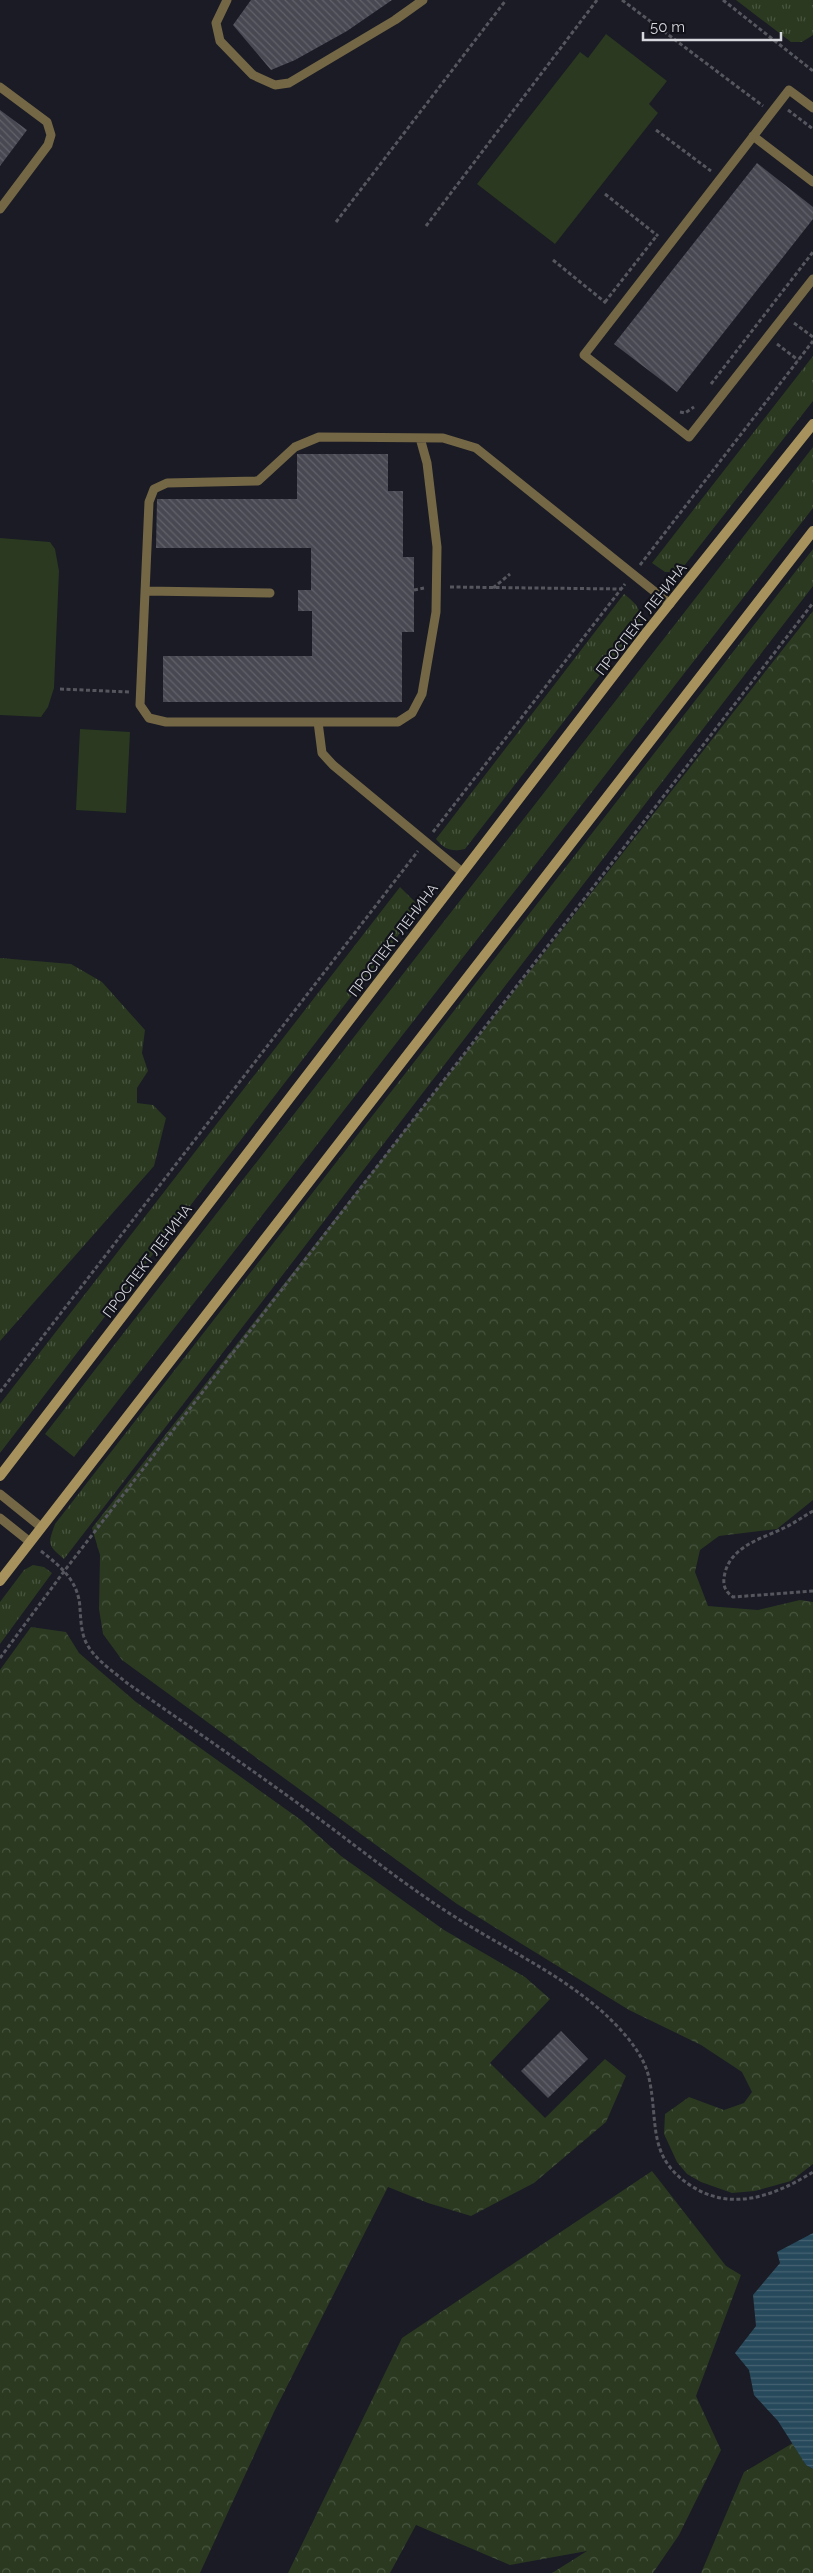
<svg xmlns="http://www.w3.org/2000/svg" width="813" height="2573" viewBox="0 0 813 2573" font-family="Raleway,sans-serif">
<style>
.grass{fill:url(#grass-tufts)}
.forest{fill:url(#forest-crowns)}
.garden{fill:#2a3920}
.water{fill:url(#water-rules)}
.building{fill:url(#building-back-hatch)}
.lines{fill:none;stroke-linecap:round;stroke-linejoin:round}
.path{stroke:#55565e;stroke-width:3;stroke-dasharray:4 2.5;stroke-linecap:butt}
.lane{stroke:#746746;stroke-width:9}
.secondary{stroke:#a7925d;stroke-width:10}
.labels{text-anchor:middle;stroke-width:4.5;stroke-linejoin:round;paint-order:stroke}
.street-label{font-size:14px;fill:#d6d7dd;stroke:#11121a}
</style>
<defs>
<pattern id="grass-tufts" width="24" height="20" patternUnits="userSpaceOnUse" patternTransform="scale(1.25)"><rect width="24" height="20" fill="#2a3920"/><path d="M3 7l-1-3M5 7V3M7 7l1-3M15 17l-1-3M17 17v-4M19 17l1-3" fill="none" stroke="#485540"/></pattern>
<pattern id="forest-crowns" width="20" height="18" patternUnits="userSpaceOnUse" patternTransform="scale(1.25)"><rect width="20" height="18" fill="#2a3920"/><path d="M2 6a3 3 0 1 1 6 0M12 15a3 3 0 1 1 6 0" fill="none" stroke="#485540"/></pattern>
<pattern id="water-rules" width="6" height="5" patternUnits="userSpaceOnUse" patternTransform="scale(1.25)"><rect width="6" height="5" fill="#26495b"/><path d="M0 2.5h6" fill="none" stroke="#456272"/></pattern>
<pattern id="building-back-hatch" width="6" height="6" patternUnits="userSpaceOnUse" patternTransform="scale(1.25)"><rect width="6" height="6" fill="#484852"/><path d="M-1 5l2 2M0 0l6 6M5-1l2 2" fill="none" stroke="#62626a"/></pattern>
</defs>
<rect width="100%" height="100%" fill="#1a1b24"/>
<path class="grass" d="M736,0H813V35L802,42H791Z
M813,356V401L684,566L676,572H665L652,563Z
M813,447V508L74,1457L45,1434Z
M813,549V586L64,1559C47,1545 48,1544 55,1524Z
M624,594C635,603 642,608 640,623L465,849C452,852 445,850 436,839Z
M400,887L416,903L413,916L0,1453V1404Z
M0,958L71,964L102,982L145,1030L142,1053L148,1071L137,1088V1103L153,1105L166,1118L154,1166L0,1341Z
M33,1565L44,1567L52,1573L0,1644V1602L24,1570Z"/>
<path class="forest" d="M813,611V1500L777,1529L719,1536L700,1550L695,1572L708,1606L758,1610L800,1600L813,1602V2164L791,2181L755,2191L732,2193L701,2182L687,2174L677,2162L664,2134L665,2114L689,2097L724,2110L744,2103L752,2092L742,2072L701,2045L629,2010L457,1904L122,1660L103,1634L99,1609L100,1555L92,1528Z
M31,1627L66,1632L79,1653L136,1702L301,1820L341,1856L444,1930L525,1977L550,1999L490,2063L545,2118L605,2059L626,2076L606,2122L534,2183L471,2216L428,2203L388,2187L274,2412L200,2573H0V1670Z
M652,2171L726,2266L741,2275L696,2396L721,2450L679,2535L653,2573H552L587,2551L510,2565L416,2525L390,2573H288L402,2338Z
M793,2443L806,2465L813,2469V2573H701L744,2472Z"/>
<path class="garden" d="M606,34L667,81L649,104L658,113L555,244L477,184L580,52L588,58Z
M0,538L50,542L55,549L59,571L54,688L48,707L41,717L0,715Z
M80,729L130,732L126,813L76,810Z"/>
<path class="water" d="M813,2233V2469L806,2465L778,2421L754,2395L749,2370L735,2353L756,2326L753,2295L780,2263L777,2252Z"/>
<path class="building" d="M251,0H392L347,31L295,60L271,70L233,25Z
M0,110L27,130L0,166Z
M757,163L813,207V219L677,392L614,344Z
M297,454H388V491H403V557H414V632H402V702H163V656H312V611H298V590H311V548H156L157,499H297Z
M561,2031L588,2059L548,2098L521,2071Z"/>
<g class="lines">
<path class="path" d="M622,0L763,106
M723,0L813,71
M788,110L813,129
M656,130L711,171
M605,194L658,236
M336,222L506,0
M426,226L597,0
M553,260L606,303
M605,302L658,234
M794,323L813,337
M777,344L798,360
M711,384L813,252
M680,412L685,413L694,407
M640,565L813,341
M450,587L621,589
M493,588L510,574
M414,590L424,588
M60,689L129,692
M433,832L625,584
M0,1392L418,851
M813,1511C804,1516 796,1522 786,1527C762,1539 728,1546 724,1578C723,1587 726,1592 733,1597L813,1591
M41,1551C61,1567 79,1581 80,1609C81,1621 81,1635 88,1646C97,1661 114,1672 127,1683C186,1724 245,1765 303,1807C353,1843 400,1882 452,1915C503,1948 560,1973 606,2015C623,2031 644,2054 649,2078C659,2124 646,2158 693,2187C733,2212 776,2195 813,2172
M0,1658L65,1570L813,603"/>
<path class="lane" d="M227,0L216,23L220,41L253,75L275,85L289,83L395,20L423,0
M0,87L47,122L51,135L48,145L0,209
M813,108L789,90L584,355L689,437L813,279
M753,136L813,182
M420,438L427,463L437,547L436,612L422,694L412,713L398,722H166L149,718L140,705L149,502L154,489L167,483L258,481L295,447L319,437L443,438L476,448L670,604
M146,591L270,593
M318,722L322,753L333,765L462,872
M0,1494L41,1527
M0,1518L30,1542"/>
<path class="secondary" d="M0,1476L646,633L813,424
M0,1581L813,531"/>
</g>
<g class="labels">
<g class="street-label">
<text transform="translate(641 619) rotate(-52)" y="5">ПРОСПЕКТ ЛЕНИНА</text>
<text transform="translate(393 940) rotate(-53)" y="5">ПРОСПЕКТ ЛЕНИНА</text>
<text transform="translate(147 1261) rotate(-53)" y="5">ПРОСПЕКТ ЛЕНИНА</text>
</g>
</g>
<path d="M643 32v8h138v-8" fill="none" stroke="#d6d7dd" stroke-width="2.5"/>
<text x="650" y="32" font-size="15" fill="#d6d7dd" stroke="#11121a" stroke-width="4" paint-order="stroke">50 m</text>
</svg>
